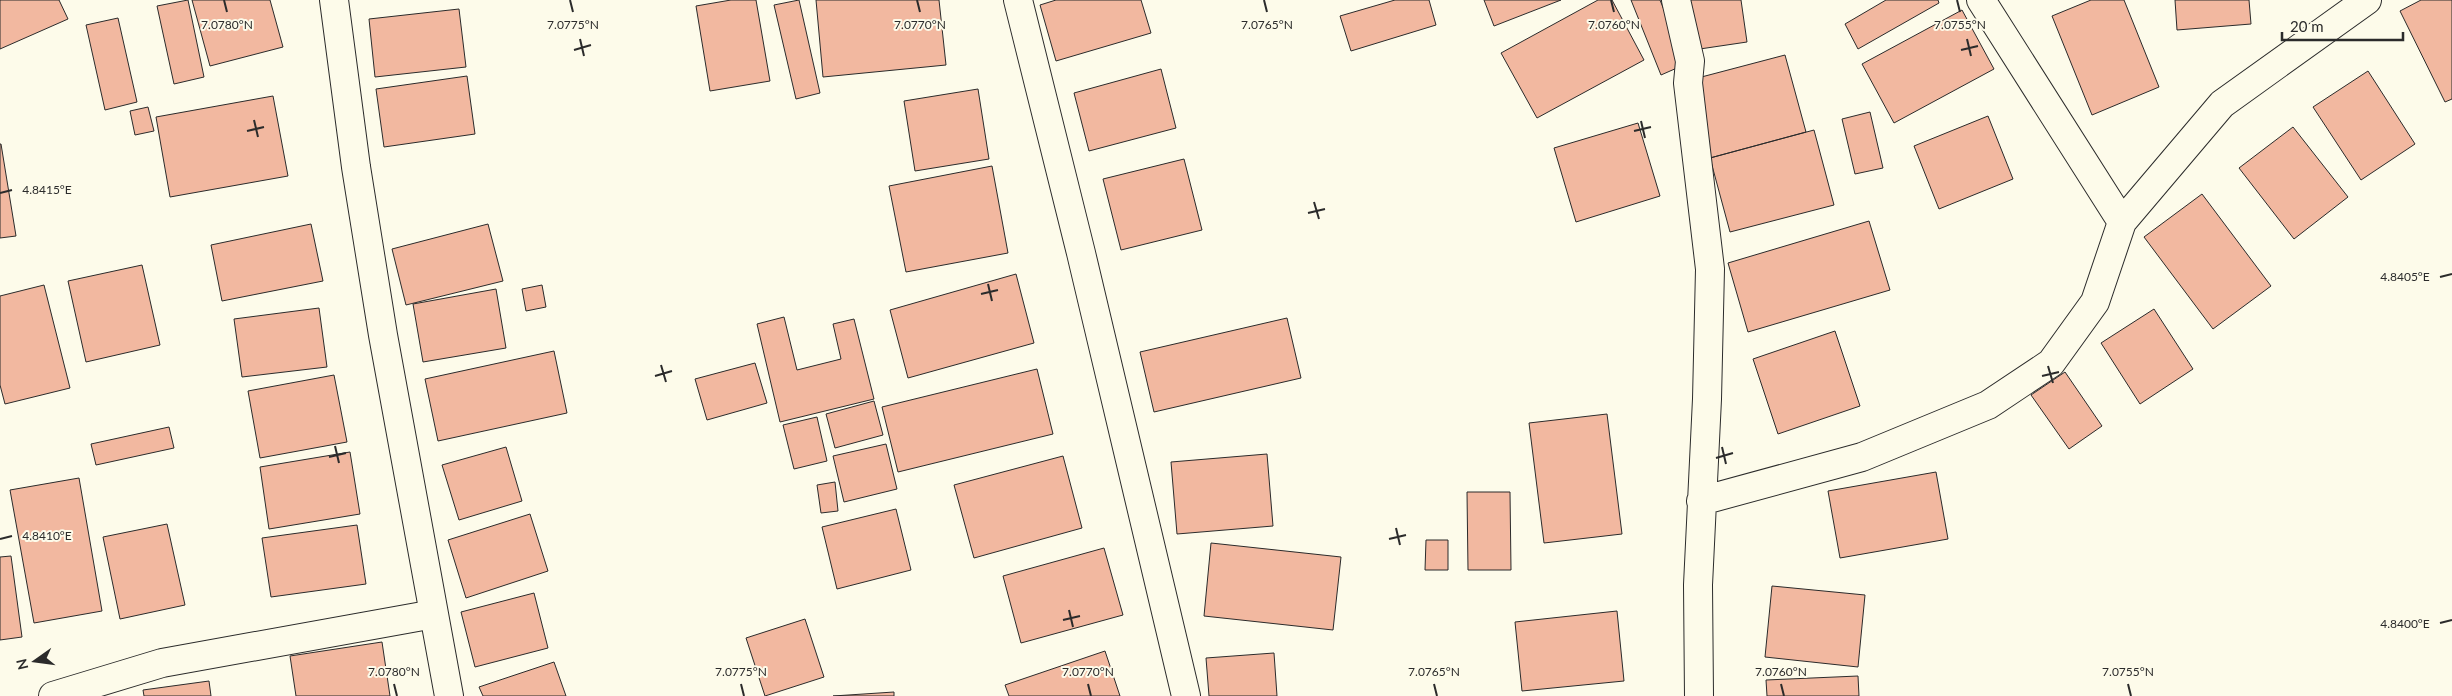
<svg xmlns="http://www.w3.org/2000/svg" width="2452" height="696" viewBox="0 0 2452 696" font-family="Lato,sans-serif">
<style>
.building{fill:#f2b8a0;stroke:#2b2b2b}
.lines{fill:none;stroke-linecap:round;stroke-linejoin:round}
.street-casing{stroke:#2b2b2b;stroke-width:30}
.street{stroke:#fdfbea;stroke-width:28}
.ticks{fill:none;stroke:#2b2b2b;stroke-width:2}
.ticks-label{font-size:12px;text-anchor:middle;fill:#2b2b2b;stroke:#fdfbea;stroke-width:4;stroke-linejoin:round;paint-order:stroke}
</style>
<rect width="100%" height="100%" fill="#fdfbea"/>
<path class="building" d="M0,0H59L68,19L0,49Z
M188,0L204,77L174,84L157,6Z
M192,0H270L283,47L210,66Z
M731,0H756L770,81L710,91L696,6Z
M799,0L820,93L796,99L774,5Z
M816,0H939L946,65L823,77Z
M1056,0H1141L1151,33L1056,61L1040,5Z
M1395,0H1429L1436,25L1351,51L1340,16Z
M1484,0H1561L1494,26Z
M1598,0H1612L1644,60L1537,118L1501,53Z
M1631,0H1660L1686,64L1661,75Z
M1685,0H1741L1747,42L1693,50Z
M1886,0H1938L1939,3L1858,49L1845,24Z
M2091,0H2124L2159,87L2092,115L2052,16Z
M2175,0H2249L2251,24L2177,30Z
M2421,0H2452V99L2445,102L2400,11Z
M459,9L466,67L375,77L369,19Z
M1962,10L1994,69L1894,123L1862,64Z
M118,18L137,102L105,110L86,25Z
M1785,55L1806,132L1710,158L1690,80Z
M1161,69L1176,128L1089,151L1074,93Z
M2368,71L2415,144L2361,180L2313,107Z
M467,76L475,134L384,147L376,89Z
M978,89L989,159L915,171L904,101Z
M273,96L288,176L170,197L156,117Z
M148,107L154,131L135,135L130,111Z
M1870,112L1883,168L1855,174L1842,119Z
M1988,116L2013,179L1939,209L1914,146Z
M1638,123L1660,196L1576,222L1554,148Z
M2293,127L2348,197L2294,239L2239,168Z
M1814,130L1834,205L1730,232L1710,158Z
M1,144L16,236L0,238V144Z
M1184,159L1202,230L1121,250L1103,179Z
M992,166L1008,253L906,272L889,186Z
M2202,194L2271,286L2213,329L2144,237Z
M1869,221L1890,290L1748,332L1728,263Z
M311,224L323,281L222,301L211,245Z
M488,224L503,281L406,305L392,249Z
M142,265L160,345L86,362L68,281Z
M1016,274L1034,343L908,378L890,310Z
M44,285L70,388L5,404L0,385V296Z
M542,285L546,307L526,311L522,289Z
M496,289L506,348L423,362L413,304Z
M319,308L327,367L242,377L234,319Z
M2154,309L2193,369L2140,404L2101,343Z
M784,317L797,370L841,359L833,324L854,319L874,399L780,422L757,324Z
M1287,318L1301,378L1154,412L1140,352Z
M1835,331L1860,406L1778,434L1753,359Z
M554,351L567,413L438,441L425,379Z
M755,363L767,403L707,420L695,379Z
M1037,369L1053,434L898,472L882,407Z
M2065,372L2102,426L2069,449L2031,395Z
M334,375L347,442L260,458L248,391Z
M874,401L883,435L835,448L826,414Z
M1607,414L1622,534L1544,543L1529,423Z
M817,417L827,461L794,469L783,425Z
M169,427L174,448L96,465L91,444Z
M886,444L897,489L844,502L833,456Z
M506,447L522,501L459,520L442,465Z
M350,452L360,514L269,529L260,467Z
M1267,454L1273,526L1177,534L1171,462Z
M1063,456L1082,528L974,558L954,485Z
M1936,472L1948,539L1840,558L1828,491Z
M79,478L102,611L34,623L10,490Z
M835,482L838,511L821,513L817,485Z
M1467,492H1510L1511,570H1468Z
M896,509L911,570L837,589L822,527Z
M530,514L548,571L466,598L448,540Z
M167,524L185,605L120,619L103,537Z
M357,525L366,584L271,597L262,538Z
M1426,540H1448V570H1425Z
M1211,543L1341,557L1333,630L1204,616Z
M1104,548L1123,615L1021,643L1003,576Z
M11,556L22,637L0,640V557Z
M1772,586L1865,595L1858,667L1765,657Z
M534,593L548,648L475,667L461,612Z
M1617,611L1624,681L1522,691L1515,622Z
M805,619L824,677L765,696L746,638Z
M382,642L390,696H296L290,656Z
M1105,651L1120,696H1009L1005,685Z
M1274,653L1277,696H1209L1206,658Z
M554,662L566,696H483L479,687Z
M1858,676L1859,696H1767L1766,680Z
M209,681L211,696H144L143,690Z
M894,692V696H833Z"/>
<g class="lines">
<g class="street-casing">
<path id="street" d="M334,0L356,167L383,335L449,696
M1018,0L1081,253L1186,696
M1676,0L1690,61L1688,83L1710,269L1707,399L1698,585L1699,696
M1981,0L2122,222
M1701,501L1862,457L1988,405L2051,363L2095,302L2122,222L2222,104L2367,0
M53,696L162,663L434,614"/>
</g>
<use href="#street" class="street"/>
</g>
<path class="ticks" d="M224,0L227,12M570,0L573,12M917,0L920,12M1264,0L1267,12M1611,0L1614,12M1957,0L1960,12M580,39L584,56M1967,39L1971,56M574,50L591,45M1961,50L1978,46M254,120L258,137M1641,121L1645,138M247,131L264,127M1634,131L1651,127M0,193L12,190M1314,202L1319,219M1308,213L1325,209M2440,277L2452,274M988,284L992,301M981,294L998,290M661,365L666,382M2048,366L2053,383M655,376L672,371M2042,376L2059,372M335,446L339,463M1722,447L1726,464M329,457L346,453M1716,458L1733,453M1396,528L1400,545M0,539L12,536M1389,539L1406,535M1069,610L1073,627M1063,620L1080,616M2440,623L2452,620M394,684L397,696M741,684L744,696M1088,684L1091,696M1434,684L1437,696M1781,684L1784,696M2128,684L2131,696"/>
<g class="ticks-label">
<text x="227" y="29">7.0780°N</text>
<text x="573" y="29">7.0775°N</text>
<text x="920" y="29">7.0770°N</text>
<text x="1267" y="29">7.0765°N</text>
<text x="1614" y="29">7.0760°N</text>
<text x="1960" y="29">7.0755°N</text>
<text x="47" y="194">4.8415°E</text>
<text x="2405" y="281">4.8405°E</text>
<text x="47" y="540">4.8410°E</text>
<text x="2405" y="628">4.8400°E</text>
<text x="394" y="676">7.0780°N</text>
<text x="741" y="676">7.0775°N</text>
<text x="1088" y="676">7.0770°N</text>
<text x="1434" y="676">7.0765°N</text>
<text x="1781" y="676">7.0760°N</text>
<text x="2128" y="676">7.0755°N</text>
</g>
<g transform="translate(35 661) rotate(256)" stroke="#fdfbea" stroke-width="4" paint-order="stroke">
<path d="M0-4L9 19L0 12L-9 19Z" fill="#2b2b2b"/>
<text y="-8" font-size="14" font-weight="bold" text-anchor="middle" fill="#2b2b2b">N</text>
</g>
<path d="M2282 32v8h121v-8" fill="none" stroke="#2b2b2b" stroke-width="2.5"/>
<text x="2290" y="32" font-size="15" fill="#2b2b2b" stroke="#fdfbea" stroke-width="4" paint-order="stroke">20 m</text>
</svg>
